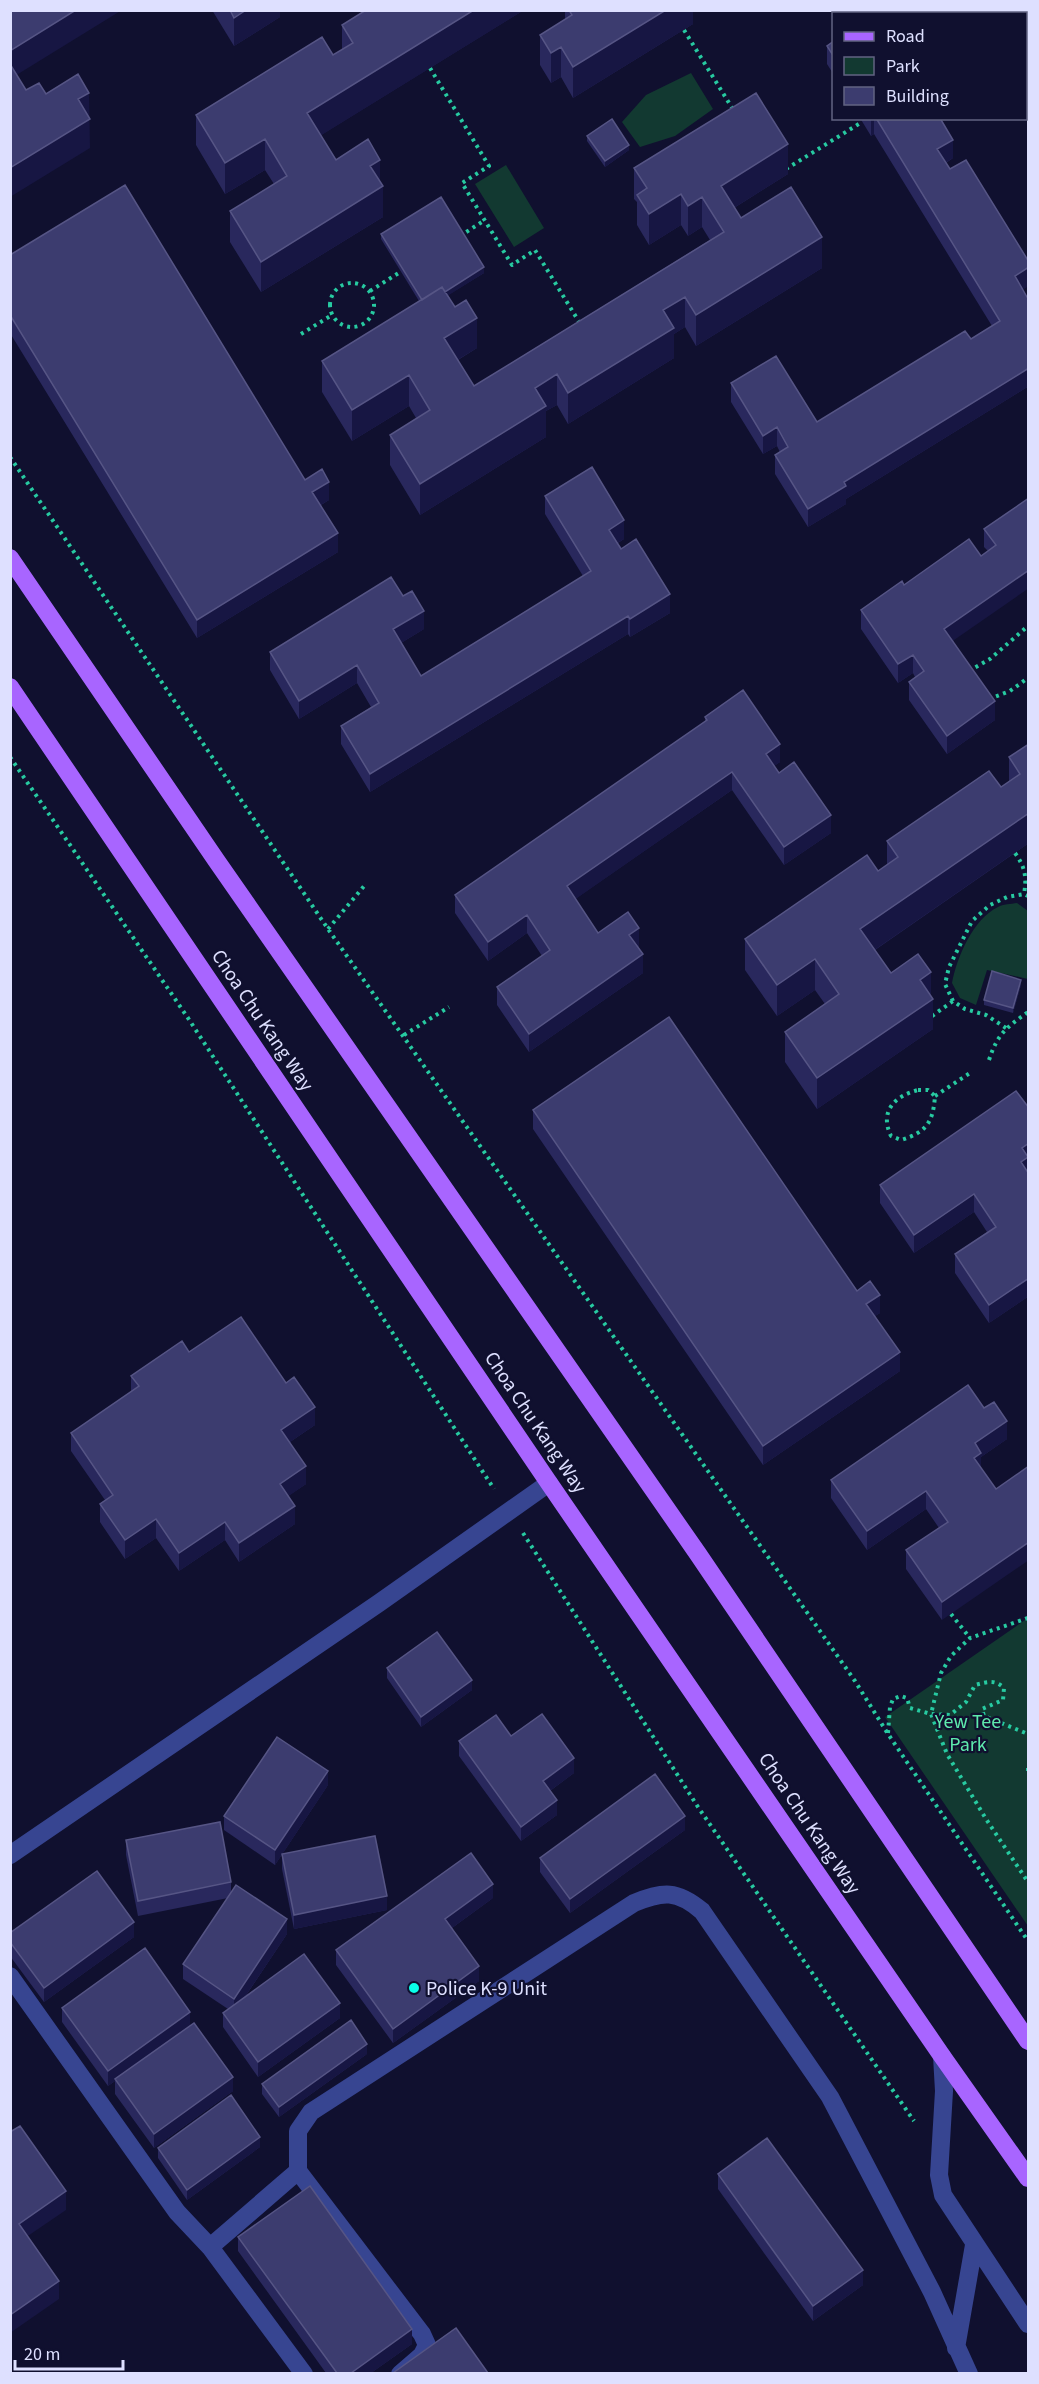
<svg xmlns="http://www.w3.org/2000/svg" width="1039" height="2384" viewBox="0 0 1039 2384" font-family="'Source Sans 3',sans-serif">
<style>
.green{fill:#123931}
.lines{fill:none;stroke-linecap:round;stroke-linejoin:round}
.path{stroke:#27caa1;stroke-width:4;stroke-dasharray:3 4.5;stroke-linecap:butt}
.minor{stroke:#374591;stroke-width:18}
.major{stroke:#a865ff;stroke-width:18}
.wall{fill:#29285d}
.shaded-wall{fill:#171643}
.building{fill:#3c3c6f;stroke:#565585;stroke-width:1.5}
.poi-dot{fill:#0affe9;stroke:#10102f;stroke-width:2}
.labels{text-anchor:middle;stroke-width:4.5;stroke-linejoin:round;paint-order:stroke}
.street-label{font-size:20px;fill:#dee0ff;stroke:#10102f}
.park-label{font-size:20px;fill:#5eeaad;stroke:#10102f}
.poi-label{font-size:20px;fill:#dee0ff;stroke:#10102f;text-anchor:start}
</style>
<rect width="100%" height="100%" fill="#10102f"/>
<path class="green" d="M691,73L713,109L675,136L640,147L622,122L646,95Z
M506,165L544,228L514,247L475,184Z
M1017,903L1028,911V979L987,970L976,1005L960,998L952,983C957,957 973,919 998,907C1003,904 1011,904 1017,903Z
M1028,1618V1926L885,1717Z"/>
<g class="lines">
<path class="path" d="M684,30L734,111
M430,68L489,166L462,183L512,265L535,250L581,325
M786,169L862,122
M460,236L485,220
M330 305a22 22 0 1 1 44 0a22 22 0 1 1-44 0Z
M370,291L405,269
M301,334L332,315
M10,457L328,929L855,1681L888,1734L1028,1941
M969,671L990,659L1028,626
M989,699L1010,691L1028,678
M10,757L188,1018L494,1489
M1015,853C1025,867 1027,877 1024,894
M328,929L365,885
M932,1016L953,1001
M1006,1028L986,1015L965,1009L953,1001L945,984L949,967L972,921L990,905L1007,897L1024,894L1028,896
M404,1035L449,1007
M989,1060C998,1033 1006,1028 1028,1012
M918,1090H928L935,1096C933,1122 927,1132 901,1140L891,1136C879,1111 895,1096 918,1090Z
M935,1096L970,1073
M523,1533L698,1807L914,2121
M951,1614L970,1638
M1028,1618L970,1638L951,1656L941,1673L931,1714L947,1754L986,1819L1028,1882
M888,1733L890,1707L893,1699L901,1696L907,1698L910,1708L931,1714L950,1715L966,1702L975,1685C987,1682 995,1679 1004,1688L1003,1700L982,1709L984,1716L1028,1734
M1028,1768V1773"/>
<path class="minor" d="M10,1855L379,1603L549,1483
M10,1976L177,2212L210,2247L304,2374
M942,2056L944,2091L939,2175L943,2195L1028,2324
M210,2247L298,2171
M956,2348L974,2245
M400,2374L422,2355L427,2345L422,2334L298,2171V2131L311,2112L634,1903C663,1891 677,1890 702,1911L830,2097L932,2292L969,2374"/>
<path class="major" d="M10,558L216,860L698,1554L1028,2041
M10,687L549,1483L942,2056L1028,2178"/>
</g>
<path class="wall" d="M212,10H280V17L234,46Z
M524,10L321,135L336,160L380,182L383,217L261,292L230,242V211L274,184L265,170L225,194L196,145V115L333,55L342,50V25Z
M565,10H693V24L573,98L561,77L551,83L540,65V35L565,19Z
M834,41V75L827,64V46Z
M860,118H940L953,158L946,163L1027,297H1029V386L846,499V504L808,527L775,474V455L780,452L777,446L763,454L731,402V383L817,422L971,339L992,326L874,134L871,136Z
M587,136L629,150L605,167L587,141Z
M634,168L788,174L734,208L741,218L822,268L696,346L685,327L674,334V358L568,424L557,405L546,411V437L420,515L390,465V435L416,418L409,406L352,441L322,392V361L419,301L381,239V234L484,273L448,295L477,348L458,360L474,386L710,240L702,227L688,236L681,225L649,245L637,225V202L634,199Z
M10,255L305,480L329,500L321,505L338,552L197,638L10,333Z
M545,496L624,539L618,543L670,613L630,637L628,634L370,792L341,744V726L371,707L357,683L299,719L270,670V652L424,629L401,643L421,676L583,576L545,514Z
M1029,498L953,641L995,720L947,754L909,700V682L915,677L913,673L898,683L861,629V610L904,585L981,556L988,551L984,547V529Z
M705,717L780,762L774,766L779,773L831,833L784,865L732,790L575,899L598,933L639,946L638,947L643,973L529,1052L497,1005V987L542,956L527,933L488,961L455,913V895L705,722Z
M1029,744V843L875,950L891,973L931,996L933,1029L817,1109L785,1062V1032L825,1004L815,990L777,1016L745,970V939L878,871L887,865V841L1001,787L1009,782V757Z
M1021,985L1013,1013L984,1005V1000Z
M533,1110L880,1313L875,1316L900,1371L763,1465L533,1129Z
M1028,1162L1029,1296L989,1323L955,1273V1254L987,1232L974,1212L914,1253L880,1203V1185Z
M189,1352L315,1425L290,1442L306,1484L288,1496L295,1524L239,1562L225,1540L179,1571L156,1538L125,1559L100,1522V1504L105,1500L71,1451V1433L131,1392V1376Z
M984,1408L1007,1439L981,1457L942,1620L906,1569V1550L939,1528L926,1509L867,1550L831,1498V1480Z
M387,1668L472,1690L421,1727L387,1678Z
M511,1736L574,1773L550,1791L557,1815L521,1841L459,1756V1741Z
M328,1785L275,1865L224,1830V1816Z
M685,1830L570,1913L540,1872V1858Z
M126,1840L231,1882V1892L287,1934L245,1997L340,2018L258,2077L223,2027V2013L228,2009L183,1979V1964L228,1898L138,1916L126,1855Z
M282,1854L387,1910L294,1929L282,1869Z
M493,1898L452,1928L479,1981L393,2043L336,1965V1950Z
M10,1933L134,1937L44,2002L10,1956Z
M62,2008L190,2026L233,2091L154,2148L115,2094V2081L108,2086L62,2022Z
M367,2054L279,2117L262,2094V2084Z
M260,2147L187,2200L158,2158V2148Z
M718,2174L863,2285L813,2321L718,2189Z
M238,2237L412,2344L371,2373H326L238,2251Z"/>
<path class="shaded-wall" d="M76,10H122L10,79V51Z
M246,10H280V17L234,46V18Z
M474,10H524L307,144V113Z
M666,10H693V24L573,98V67Z
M561,47V77L551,83V53Z
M89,93L90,148L10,197V168L78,99Z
M871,118H874V134L871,136Z
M265,139V170L225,194V163Z
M953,140V158L937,168V149Z
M788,144V174L721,216V186Z
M629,145V150L605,167V161Z
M380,160V188L383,186V217L261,292V262L370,166Z
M681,194V225L649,245V214Z
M702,197V227L688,236V206Z
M822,237V268L696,346V315Z
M484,267V273L425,310V304Z
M1029,267V286L1015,294V276Z
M685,297V327L674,334V358L568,424V393L663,310Z
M477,318V348L444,368V338Z
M1029,368V386L846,499V504L808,527V509L844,482Z
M557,374V405L546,411V437L420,515V484L535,388Z
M409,375V406L352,441V410Z
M777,427V446L763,454V436Z
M329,482V500L312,510V492Z
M624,520V539L609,548V530Z
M338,533V552L197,638V620Z
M1029,570V588L944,647V629Z
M670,594V613L630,637V619Z
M424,611V629L393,648V629Z
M628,616V634L370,792V774Z
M913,655V673L898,683V664Z
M357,665V683L299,719V701Z
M995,701V720L947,754V736Z
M780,744V762L766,772V754Z
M732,772V790L567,905V886Z
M1029,813V843L860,960V929Z
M831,815V833L784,865V847Z
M527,915V933L488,961V942Z
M639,928V946L629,953V935Z
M643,954V973L529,1052V1034Z
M815,959V990L777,1016V985Z
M931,972V1000L933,999V1029L817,1109V1078L920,980Z
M1021,980V985L1013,1013V1008Z
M1029,1143L1028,1176L1021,1162L1022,1148Z
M974,1194V1212L914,1253V1235Z
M1029,1278V1296L989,1323V1305Z
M880,1295V1313L866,1322V1304Z
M900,1352V1371L763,1465V1446Z
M315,1407V1425L281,1448V1430Z
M1007,1421V1439L981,1457V1471L974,1476L975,1443Z
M306,1466V1484L280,1502V1484Z
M926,1491V1509L867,1550V1531Z
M295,1506V1524L239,1562V1543Z
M156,1519V1538L125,1559V1540Z
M225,1522V1540L179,1571V1553Z
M1029,1542V1560L942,1620V1602Z
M472,1680V1690L421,1727V1717Z
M574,1758V1773L543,1796V1781Z
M328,1771V1785L275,1865V1850Z
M557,1800V1815L521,1841V1827Z
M685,1816V1830L570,1913V1899Z
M493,1884V1898L445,1933V1919Z
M387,1896V1910L294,1929V1915Z
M287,1919V1934L234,2013V1999Z
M134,1922V1937L44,2002V1988Z
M479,1966V1981L393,2043V2029Z
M340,2003V2018L258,2077V2062Z
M190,2012V2027L108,2086V2071Z
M367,2044V2054L279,2117V2107Z
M233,2077V2091L154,2148V2134Z
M260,2137V2147L187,2200V2190Z
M66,2191V2210L19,2242V2224Z
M863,2270V2285L813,2321V2306Z
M59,2281V2299L10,2333V2315Z
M412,2329V2344L371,2373H351Z"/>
<path class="building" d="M10,10H76L10,51Z
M230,10H246L234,18Z
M366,10H474L307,113L336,160L368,139L380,160L370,166L383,186L261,262L230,211L287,176L265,139L225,163L196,115L322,37L333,55L353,43L342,25Z
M569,10H666L573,67L561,47L551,53L540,35L572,15Z
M834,41V57L827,46Z
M10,64L26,90L39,83L46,94L78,74L89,93L78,99L90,119L10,168Z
M756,93L788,144L721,186L741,218L791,187L822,237L696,315L685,297L663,310L674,328L568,393L557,374L535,388L546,406L420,484L390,435L430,410L409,375L352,410L322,361L442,287L455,307L466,300L477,318L444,338L474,386L724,232L702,197L688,206L681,194L649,214L637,195L647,188L634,168Z
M876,118H940L953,140L937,149L950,169L966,160L1029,262V267L1015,276L1027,297H1029V368L844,482L846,486L808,509L775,455L788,447L777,427L763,436L731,383L776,356L817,422L965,331L971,339L1000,321Z
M612,119L629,145L605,161L587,136Z
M125,185L305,480L322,469L329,482L312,492L338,533L197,620L10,315V255Z
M441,197L484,267L445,292L442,287L422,300L381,234Z
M592,467L624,520L609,530L621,549L636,539L670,594L630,619L628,616L370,774L341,726L379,703L357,665L299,701L270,652L391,577L403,596L412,591L424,611L393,629L421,676L591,571L545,496Z
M1029,498V570L944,629L995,701L947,736L909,682L924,671L913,655L898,664L861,610L902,581L904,585L969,539L981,556L996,545L984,529Z
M743,690L780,744L766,754L779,773L794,762L831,815L784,847L732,772L567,886L598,933L628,912L639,928L629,935L643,954L529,1034L497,987L550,950L527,915L488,942L455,895L707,720L705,717Z
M1029,744V813L860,929L891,973L918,954L931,972L920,980L933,999L817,1078L785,1032L839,994L815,959L777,985L745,939L867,855L878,871L898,857L887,841L989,771L1001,787L1020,774L1009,757Z
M992,971L1021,980L1013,1008L984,1000Z
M669,1017L857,1291L870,1281L880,1295L866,1304L900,1352L763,1446L533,1110Z
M1016,1091L1029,1108V1143L1022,1148L1028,1157L1021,1162L1029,1174V1278L989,1305L955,1254L996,1227L974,1194L914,1235L880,1185Z
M241,1317L286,1383L294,1377L315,1407L281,1430L306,1466L280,1484L295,1506L239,1543L225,1522L179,1553L156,1519L125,1540L100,1504L113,1495L71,1433L139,1386L131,1376L182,1341L189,1352Z
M968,1385L984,1408L994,1402L1007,1421L975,1443L981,1453L974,1458L996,1489L1029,1466V1542L942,1602L906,1550L948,1522L926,1491L867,1531L831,1480Z
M437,1632L472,1680L421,1717L387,1668Z
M542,1714L574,1758L543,1781L557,1800L521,1827L459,1741L496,1715L511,1736Z
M277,1737L328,1771L275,1850L224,1816Z
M655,1774L685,1816L570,1899L540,1858Z
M220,1822L231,1882L138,1901L126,1840Z
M375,1836L387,1896L294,1915L282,1854Z
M471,1853L493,1884L445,1919L479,1966L393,2029L336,1950Z
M97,1871L134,1922L44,1988L10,1942V1933Z
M236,1885L287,1919L234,1999L183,1964Z
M145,1948L190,2012L108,2071L62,2008Z
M304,1954L340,2003L258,2062L223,2013Z
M351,2020L367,2044L279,2107L262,2084Z
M194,2023L233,2077L154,2134L115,2079Z
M231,2095L260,2137L187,2190L158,2148Z
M20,2126L66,2191L19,2224L59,2281L10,2315V2132Z
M767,2138L863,2270L813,2306L718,2174Z
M310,2186L412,2329L351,2373H337L238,2237Z
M456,2328L488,2373H393Z"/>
<circle class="poi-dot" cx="414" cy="1988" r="6"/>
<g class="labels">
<g class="street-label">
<text transform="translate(263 1020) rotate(56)" y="7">Choa Chu Kang Way</text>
<text transform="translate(536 1422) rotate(56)" y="7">Choa Chu Kang Way</text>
<text transform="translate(810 1823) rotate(56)" y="7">Choa Chu Kang Way</text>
</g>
<g class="park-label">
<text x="968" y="1728">Yew Tee<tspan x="968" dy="23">Park</tspan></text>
</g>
<g class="poi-label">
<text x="426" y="1995">Police K-9 Unit</text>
</g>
</g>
<rect width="1039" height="2384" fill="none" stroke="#dee0ff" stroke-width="24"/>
<rect x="832" y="12" width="195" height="108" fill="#10102f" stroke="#626382" stroke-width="1.5"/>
<rect x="844" y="32" width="30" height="9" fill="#a865ff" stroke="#626382" stroke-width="1.5"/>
<text x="886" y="42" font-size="18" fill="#dee0ff">Road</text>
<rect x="844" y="57" width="30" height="18" fill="#123931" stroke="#626382" stroke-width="1.5"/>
<text x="886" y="72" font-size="18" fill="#dee0ff">Park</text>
<rect x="844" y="87" width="30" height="18" fill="#3c3c6f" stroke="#626382" stroke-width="1.5"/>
<text x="886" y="102" font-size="18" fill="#dee0ff">Building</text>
<path d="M15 2360v9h108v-9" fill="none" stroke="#dee0ff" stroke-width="3"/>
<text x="24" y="2360" font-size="18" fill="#dee0ff" stroke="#10102f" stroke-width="4.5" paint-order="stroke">20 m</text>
</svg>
